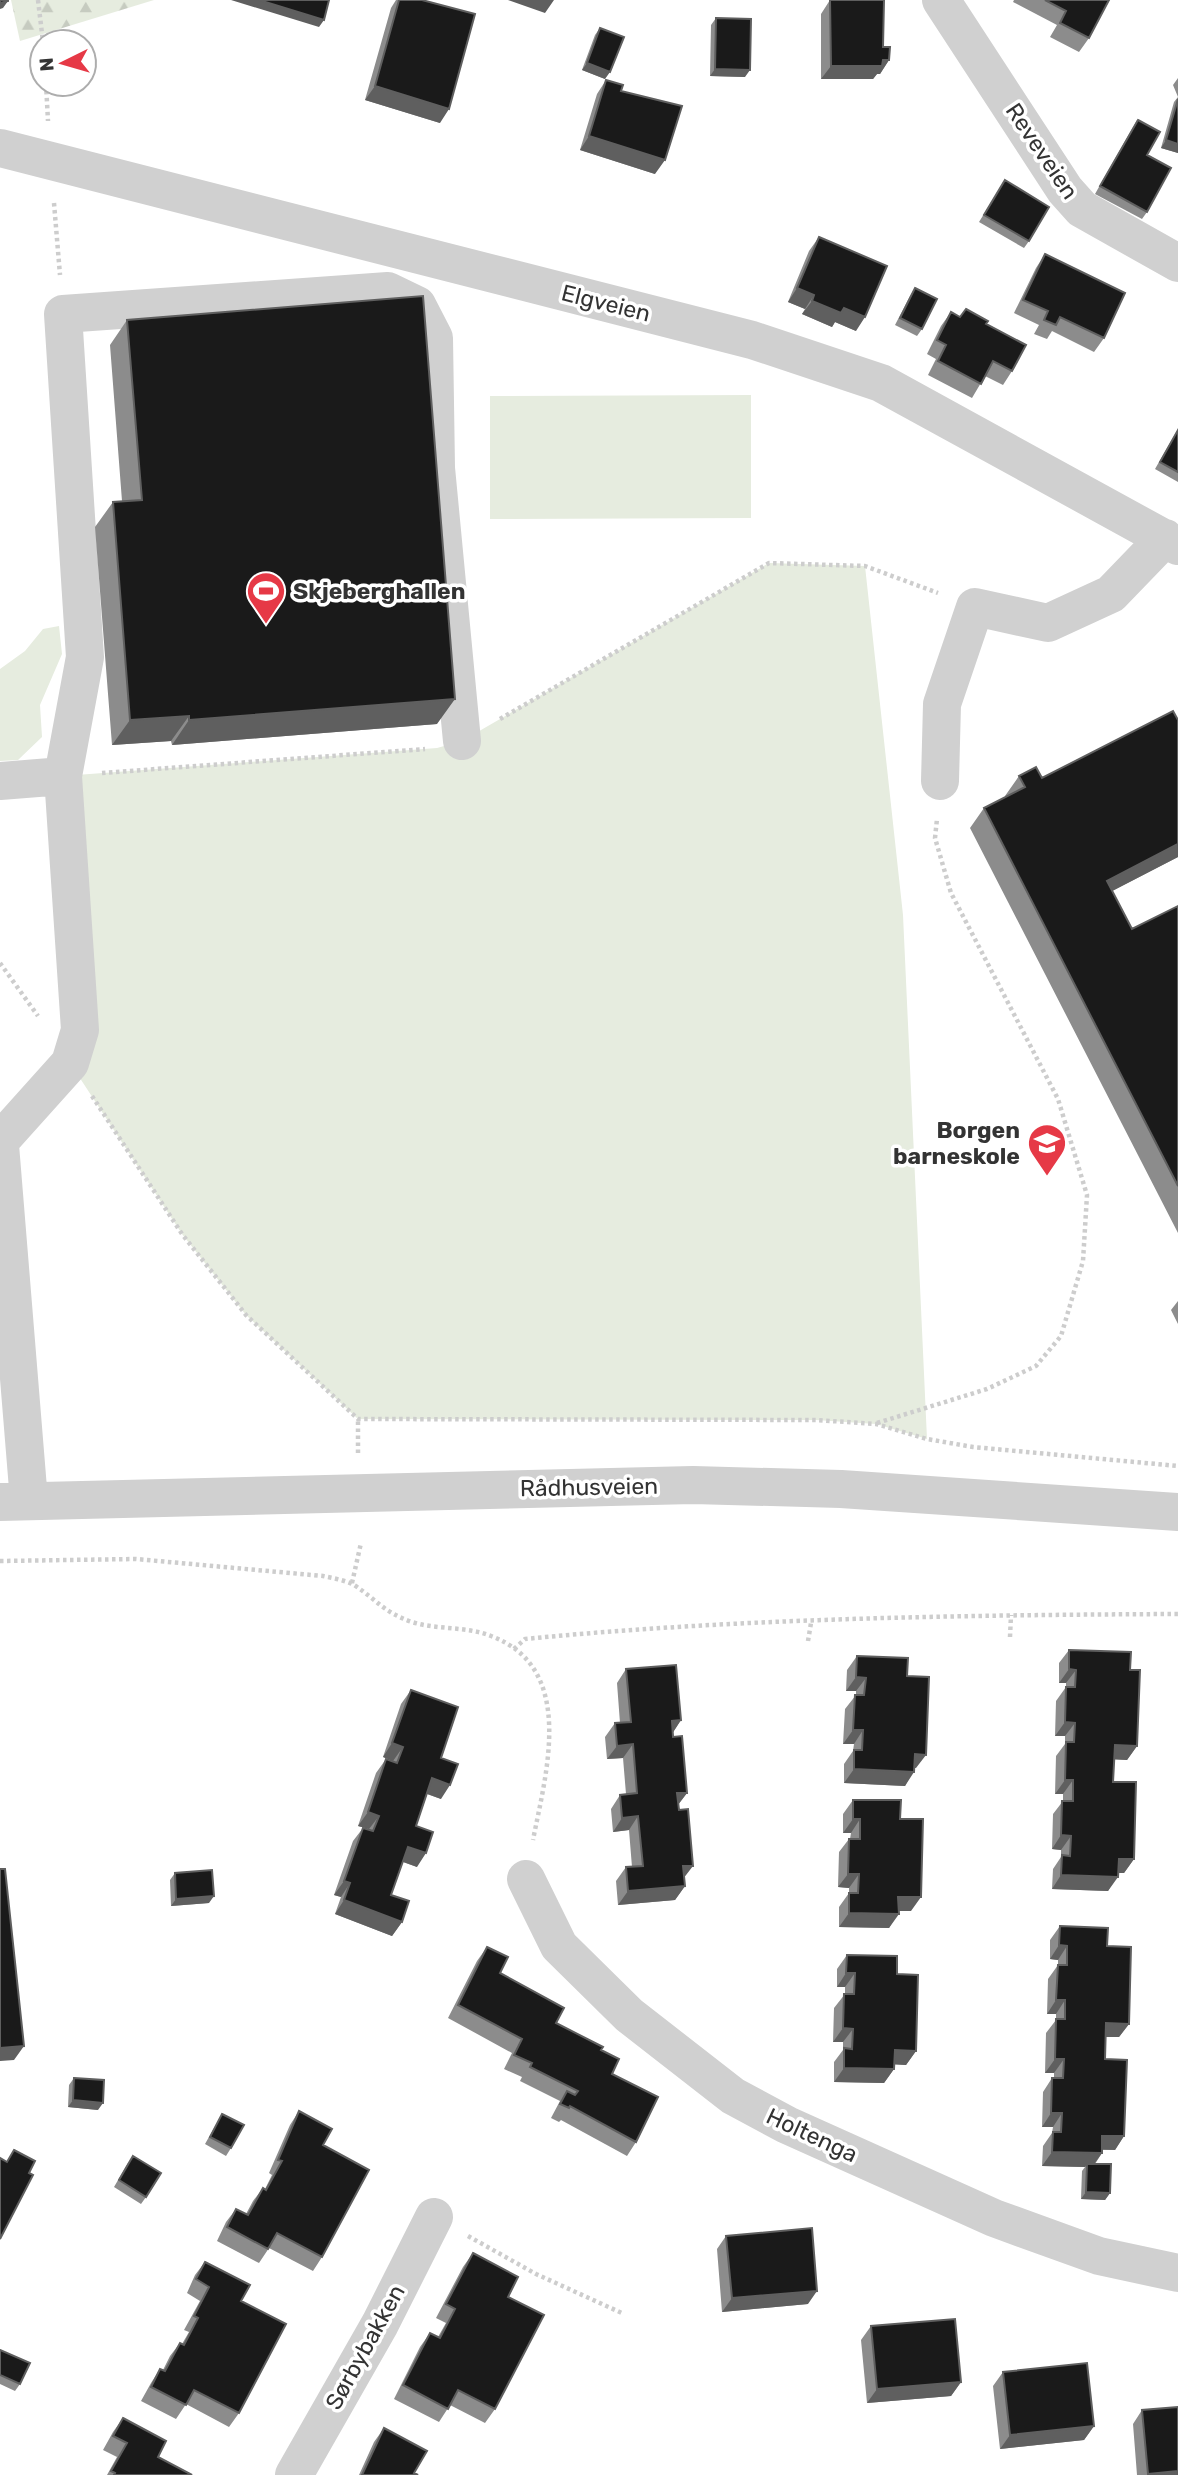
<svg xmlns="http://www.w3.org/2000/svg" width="1178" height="2475" viewBox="0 0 1178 2475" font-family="Rubik,sans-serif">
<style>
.forest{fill:url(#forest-firs)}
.green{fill:#e6ecdf}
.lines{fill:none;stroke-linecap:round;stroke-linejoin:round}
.path{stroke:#cdcdcd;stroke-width:4.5;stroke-dasharray:3.5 3.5;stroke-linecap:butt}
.minor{stroke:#d0d0d0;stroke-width:38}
.wall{fill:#8c8c8c}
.shaded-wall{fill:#5f5f5f}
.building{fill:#1a1a1a;stroke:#5f5f5f;stroke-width:2}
.labels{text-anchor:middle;stroke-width:7;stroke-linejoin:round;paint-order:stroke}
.street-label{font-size:23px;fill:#333;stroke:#fff}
.poi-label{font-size:23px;font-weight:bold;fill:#333;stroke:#fff;text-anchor:start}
</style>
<defs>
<pattern id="forest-firs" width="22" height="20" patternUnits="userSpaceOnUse" patternTransform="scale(1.75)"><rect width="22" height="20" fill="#e6ecdf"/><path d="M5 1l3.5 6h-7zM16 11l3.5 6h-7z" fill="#c6cbc0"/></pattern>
</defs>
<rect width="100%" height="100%" fill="#fff"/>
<path class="forest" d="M11,0H154L20,41Z"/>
<path class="green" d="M751,395V518L490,519V396Z
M769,563L865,566L903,915L927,1439L876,1424L816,1420L358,1419L246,1315L182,1234L70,1063L63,776L437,748L462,741Z
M59,626L62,654L40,705L42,737L18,760L0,761V669L25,651L43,629Z"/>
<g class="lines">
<path class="path" d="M38,0L43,42
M46,84L48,121
M54,203L60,275
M500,719L769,563L865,566L938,593
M102,773L425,749
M0,963L38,1016
M92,1096L182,1234L246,1315L358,1419L816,1420L876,1424L927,1439L973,1447L1178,1466
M877,1423L987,1389L1036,1366L1061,1336L1083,1261L1087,1195L1058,1099L951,893L935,838L937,819
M358,1453V1419
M0,1561L136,1559L323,1576C332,1578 345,1580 354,1585C377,1600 383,1612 412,1622C437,1630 466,1626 491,1636C577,1668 546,1773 533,1840
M352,1583L361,1543
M1010,1637L1011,1615
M808,1641L811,1623
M514,1649L525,1639C739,1618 963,1615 1178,1614
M468,2236L536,2274L624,2314"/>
<path class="minor" d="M941,0L1065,190L1082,209L1178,263
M0,148L752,340L881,383L1178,546
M0,781L63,776
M940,781L942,704L975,607L1048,623L1111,594L1165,538
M0,1141L70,1063L80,1030L63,776L85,657L63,314L388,291L417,305L434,338L436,468L462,741
M0,1145L29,1501
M0,1502L693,1485L841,1489L1178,1512
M526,1879L559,1946L629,2015L733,2096L787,2125L994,2218L1099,2256L1178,2273
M294,2475L380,2324L434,2217"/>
</g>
<path class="wall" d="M396,0H422L440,123L365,100L391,8Z
M830,0L883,47L889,60L880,74H877L873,79H821V14Z
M1014,0H1109L1089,38L1079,52L1050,37L1057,25L1013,2Z
M716,18L745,77L710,76L711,25Z
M600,28L605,79L582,70L595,35Z
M1178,78V153L1161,148L1174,102L1178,97L1173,85Z
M606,80L621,91L655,174L580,150L597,94Z
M1137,120L1147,155V212L1142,219L1095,194Z
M1005,180L1029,241L1024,248L979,222Z
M819,237L856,331L835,322L832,327L802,314L805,309L788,302L809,251Z
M1045,254L1104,338L1094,352L1052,331L1047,339L1034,334L1039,325L1014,313L1036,268Z
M915,288L922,329L917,336L895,325L910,296Z
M951,312L960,317L986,324L1012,371L1003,385L985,376L972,398L928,375L936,359L927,354L941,326Z
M127,320L437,724L172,745L171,741L112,745L95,527L113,502L122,501L110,345Z
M1178,429V482L1155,469Z
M1178,720V857L1112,891L1132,929L1178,906V1233L970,828L984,808L1006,797L1005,796L1019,776L1042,778Z
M1178,1301V1324L1171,1310Z
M1069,1650L1130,1670L1137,1746L1127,1760L1114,1759L1113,1782L1134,1859L1124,1873H1118L1108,1891L1052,1889L1053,1869L1061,1857V1850L1052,1849L1053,1814L1063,1801V1794H1055L1056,1756L1065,1744V1736H1055L1056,1701L1066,1687V1683H1059V1663Z
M857,1656L907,1676L916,1768H914L905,1786L844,1783V1764L853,1751L854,1744H843L845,1709L856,1695V1691H846L847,1670Z
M626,1669L681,1720L673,1732L687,1793L678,1805L685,1886L675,1900L618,1905L616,1881L626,1867H632L629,1830L613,1832L611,1809L620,1795L626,1794L623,1758L607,1759L605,1737L615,1723H620L617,1683Z
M411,1690L441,1758V1799L427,1794L416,1826L417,1867L403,1862L391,1895L402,1922L392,1936L335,1914L341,1897L334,1895L353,1841L363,1828L369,1829L358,1826L376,1773L386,1759L393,1761L383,1757L401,1704Z
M853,1800L900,1819L911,1911H899L889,1928L839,1927V1907L849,1893V1888L838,1887L839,1852L849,1839H850L851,1833H843V1814Z
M175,1873L209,1903L171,1906L170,1880Z
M1060,1926L1107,1946L1129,2024L1119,2037H1105V2059L1124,2136L1115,2150H1102V2153L1095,2164L1110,2193L1105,2200L1081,2199L1082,2171L1085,2167L1042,2166L1043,2146L1052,2133L1053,2127H1042L1043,2092L1052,2078H1054V2073H1045L1046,2033L1056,2020V2014H1047L1048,1979L1058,1965V1960L1050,1959V1940Z
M487,1947L500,1973L556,2023L601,2050L612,2074L636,2142L627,2156L561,2120L559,2122L551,2118L560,2101L520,2081L522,2077L504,2069L512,2053L448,2018L477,1961Z
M847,1955L897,1974L916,2051L906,2065L894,2064V2069L884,2083L834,2082V2062L843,2050V2042H833L834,2008L845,1994V1987H837V1969Z
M74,2078L98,2110L68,2107L69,2085Z
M299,2111L323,2145L322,2257L313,2271L269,2248L259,2263L217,2241L226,2222L236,2209L246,2214L253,2201L263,2188L265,2189L272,2175L269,2173L290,2125Z
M222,2114L231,2148L226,2156L205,2144Z
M128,2163L146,2197L141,2204L114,2187Z
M726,2236L808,2304L722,2312L717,2249Z
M473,2253L508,2297L495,2409L485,2423L450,2405L439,2422L394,2399L420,2347L430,2333L438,2337L446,2323L436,2318L463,2267Z
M205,2262L241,2301L239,2413L229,2427L186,2404L176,2419L141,2401L151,2383L160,2369L163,2370L170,2356L180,2343L182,2344L189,2332L184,2330L200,2301L187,2293L195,2275Z
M871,2326L961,2382L951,2396L867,2403L861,2340Z
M0,2350L20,2384L15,2391L0,2384Z
M1003,2372L1094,2426L1084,2440L1000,2449L993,2386Z
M1142,2410L1178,2475H1137L1133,2424Z
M123,2418L158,2457L192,2475H107L117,2457L103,2450L113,2432Z
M384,2428L414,2473L418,2475H359L374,2442Z"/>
<path class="shaded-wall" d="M231,0H259L324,20L319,27Z
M508,0H554L545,13Z
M8,1L3,8L0,9V3Z
M889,60L880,74H877L873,79H821L831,66Z
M587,63L610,72L605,79L582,70Z
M715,69L750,70L745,77L710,76Z
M375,86L449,109L440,123L365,100Z
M589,136L665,160L655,174L580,150Z
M1166,140L1178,144V153L1161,148Z
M797,288L814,295L805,309L788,302Z
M812,301L844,308L865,317L856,331L835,322L832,327L802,314Z
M455,699L437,724L172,745L189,720Z
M189,716L171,741L112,745L130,720Z
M1178,844V857L1093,901L1107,881Z
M1069,1669L1076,1670L1066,1683H1059Z
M856,1677L866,1678L856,1691H846Z
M681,1720L672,1734V1721Z
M1065,1722L1075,1723L1065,1736H1055Z
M853,1730H863L854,1744H843Z
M392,1743L403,1747L393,1761L383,1757Z
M633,1744L623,1758L607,1759L617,1746Z
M1115,1745L1137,1746L1127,1760L1105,1759Z
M915,1754L926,1755L916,1768H906Z
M854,1769L914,1772L905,1786L844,1783Z
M432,1778L450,1785L441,1799L422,1792Z
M1065,1780H1073L1063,1794H1055Z
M677,1793H687L677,1806Z
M368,1812L379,1816L369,1829L358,1826Z
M638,1816L629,1830L613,1832L622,1818Z
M853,1819H860L851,1833H843Z
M1061,1835L1071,1836L1061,1850L1052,1849Z
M408,1847L426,1853L417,1867L398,1860Z
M1119,1859H1134L1124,1873H1109Z
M683,1866H693L683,1879Z
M848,1874H859L849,1888L838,1887Z
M1061,1875L1118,1877L1108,1891L1052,1889Z
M344,1881L350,1883L341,1897L334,1895Z
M685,1886L675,1900L618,1905L628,1891Z
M214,1896L209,1903L171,1906L176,1899Z
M898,1897H921L911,1911H889Z
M344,1900L402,1922L392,1936L335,1914Z
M849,1913L899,1914L889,1928L839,1927Z
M1059,1945L1067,1946L1058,1960L1050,1959Z
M846,1973H855L845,1987H837Z
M1056,2000H1065L1056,2014H1047Z
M1106,2023L1129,2024L1119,2037H1096Z
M843,2028L853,2029L843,2042H833Z
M24,2046L14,2060L0,2061V2048Z
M895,2050L916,2051L906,2065L885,2064Z
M1055,2059H1064L1054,2073H1045Z
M844,2068L894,2069L884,2083L834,2082Z
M73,2100L103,2103L98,2110L68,2107Z
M1051,2113H1062L1053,2127H1042Z
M1102,2136H1124L1115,2150L1093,2149Z
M1052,2152L1102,2153L1092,2167L1087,2164L1085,2167L1042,2166Z
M1086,2192L1110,2193L1105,2200L1081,2199Z
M817,2291L808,2304L722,2312L732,2298Z
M961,2382L951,2396L867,2403L877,2389Z
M1094,2426L1084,2440L1000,2449L1010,2435Z
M1178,2471V2475H1147L1148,2474Z"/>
<path class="building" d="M0,0H8V1L0,3Z
M259,0H329L324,20Z
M399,0H422L475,14L449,109L375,86Z
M830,0H884L883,47H890L889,60H883L882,66H831Z
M1045,0H1109L1089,38L1060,23L1066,11Z
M716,18L751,19L750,70L715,69Z
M600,28L624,37L610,72L587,63Z
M606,80L623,85L621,91L682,106L665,160L589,136Z
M1178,99V144L1166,140Z
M1138,120L1160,132L1147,155L1171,168L1147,212L1100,186Z
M1005,180L1049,207L1029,241L984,215Z
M819,237L887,266L865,317L844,308L841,313L812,301L814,295L797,288Z
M1045,254L1125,293L1104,338L1060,317L1056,325L1044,320L1048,311L1023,300Z
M915,288L937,299L922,329L900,318Z
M423,296L455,699L189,720V716L130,720L113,502L142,500L127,320Z
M966,309L988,321L986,324L1026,345L1012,371L993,361L981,384L938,361L946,345L937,340L951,312L960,317Z
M1178,430V472L1160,462Z
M1173,711L1178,720V844L1107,881L1132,929L1178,906V1186L984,808L1025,787L1019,776L1036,767L1042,778Z
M1069,1650L1131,1652L1130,1670H1140L1137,1746L1115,1745L1113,1782H1136L1134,1859H1119L1118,1877L1061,1875L1062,1855L1070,1856L1071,1836L1061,1835L1062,1801H1073V1780H1065L1066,1742H1074L1075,1723L1065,1722L1066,1687H1075L1076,1670L1069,1669Z
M857,1656L908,1658L907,1676L929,1677L926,1755L915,1754L914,1772L854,1769V1750H862L863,1730H853L855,1695H864L866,1678L856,1677Z
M676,1665L681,1720L672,1721L673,1737L682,1736L687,1793H677L679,1810L688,1809L693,1866H683L685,1886L628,1891L626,1867L643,1866L638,1816L622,1818L620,1795L637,1793L633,1744L617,1746L615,1723L631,1722L626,1669Z
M411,1690L458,1707L441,1758L458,1764L450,1785L432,1778L416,1826L433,1832L426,1853L408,1847L391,1895L409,1901L402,1922L344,1900L350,1883L344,1881L363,1828L373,1831L379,1816L368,1812L386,1759L397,1763L403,1747L392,1743Z
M853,1800H901L900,1819H923L921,1897H898L899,1914L849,1913V1893H858L859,1874H848L849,1839H860V1819H853Z
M0,1869H5L24,2046L0,2048Z
M212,1870L214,1896L176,1899L175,1873Z
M1060,1926L1108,1928L1107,1946L1131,1947L1129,2024L1106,2023L1105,2059L1127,2060L1124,2136H1102V2153L1052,2152L1053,2132H1061L1062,2113H1051L1052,2078H1063L1064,2059H1055L1056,2019H1065V2000H1056L1058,1965H1067V1946L1059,1945Z
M487,1947L508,1957L500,1973L564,2008L556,2023L603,2047L601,2050L619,2059L612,2074L658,2097L636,2142L570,2106L569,2108L560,2104L567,2091L575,2095L578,2091L530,2067L532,2063L514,2055L522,2039L458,2005Z
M847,1955L897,1956V1974L918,1975L916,2051L895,2050L894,2069L844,2068V2048L852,2049L853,2029L843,2028L844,1994H854L855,1973H846Z
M74,2078L104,2080L103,2103L73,2100Z
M299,2111L332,2129L323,2145L369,2170L322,2257L277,2233L268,2249L227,2227L236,2209L248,2215L263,2188L266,2190L282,2161L278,2160Z
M222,2114L244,2125L231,2148L210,2137Z
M14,2150L35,2161L29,2173L33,2175L0,2239V2158L7,2162Z
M133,2156L161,2173L146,2197L119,2180Z
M1087,2164H1111L1110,2193L1086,2192Z
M812,2228L817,2291L732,2298L726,2236Z
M473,2253L518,2277L508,2297L544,2315L495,2409L458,2390L448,2409L403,2385L430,2333L440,2338L455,2309L446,2304Z
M205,2262L250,2285L241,2301L286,2324L239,2413L194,2390L186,2405L151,2387L160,2369L165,2371L180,2343L184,2345L198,2318L194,2316L209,2287L196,2279Z
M955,2319L961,2382L877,2389L871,2326Z
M0,2350L30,2363L20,2384L0,2375Z
M1087,2363L1094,2426L1010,2435L1003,2372Z
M1178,2407V2471L1148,2474L1142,2410Z
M123,2418L166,2441L158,2457L192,2475H114L115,2473L111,2471L127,2443L113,2436Z
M384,2428L427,2451L414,2473L418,2475H362Z"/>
<defs>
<g id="stadium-pin" transform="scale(2.0125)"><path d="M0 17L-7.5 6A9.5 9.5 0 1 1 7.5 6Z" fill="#e63946" stroke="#fff"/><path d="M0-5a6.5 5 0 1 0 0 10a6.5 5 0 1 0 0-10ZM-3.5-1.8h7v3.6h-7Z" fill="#fff"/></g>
<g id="school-pin" transform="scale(2.0125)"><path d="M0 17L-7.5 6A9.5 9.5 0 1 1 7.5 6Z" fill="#e63946" stroke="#fff"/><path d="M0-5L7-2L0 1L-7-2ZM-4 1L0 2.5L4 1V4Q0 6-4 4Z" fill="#fff"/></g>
</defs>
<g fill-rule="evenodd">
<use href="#stadium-pin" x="266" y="591"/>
<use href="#school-pin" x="1047" y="1143"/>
</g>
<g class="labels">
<g class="street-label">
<text transform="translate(1042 151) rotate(56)" y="8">Reveveien</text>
<text transform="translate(606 303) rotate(14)" y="8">Elgveien</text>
<text transform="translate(589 1487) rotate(-1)" y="8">Rådhusveien</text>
<text transform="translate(812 2135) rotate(25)" y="8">Holtenga</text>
<text transform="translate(365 2347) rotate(-61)" y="8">Sørbybakken</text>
</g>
<g class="poi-label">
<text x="293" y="599">Skjeberghallen</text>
<text x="1020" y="1138" text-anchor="end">Borgen<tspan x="1020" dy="26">barneskole</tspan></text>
</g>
</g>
<g transform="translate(63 63) rotate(265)"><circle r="33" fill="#ffffff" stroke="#adadad" stroke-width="2"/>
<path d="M0-5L12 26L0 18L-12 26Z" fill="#e63946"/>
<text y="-10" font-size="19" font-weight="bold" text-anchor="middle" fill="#333333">N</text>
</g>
</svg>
